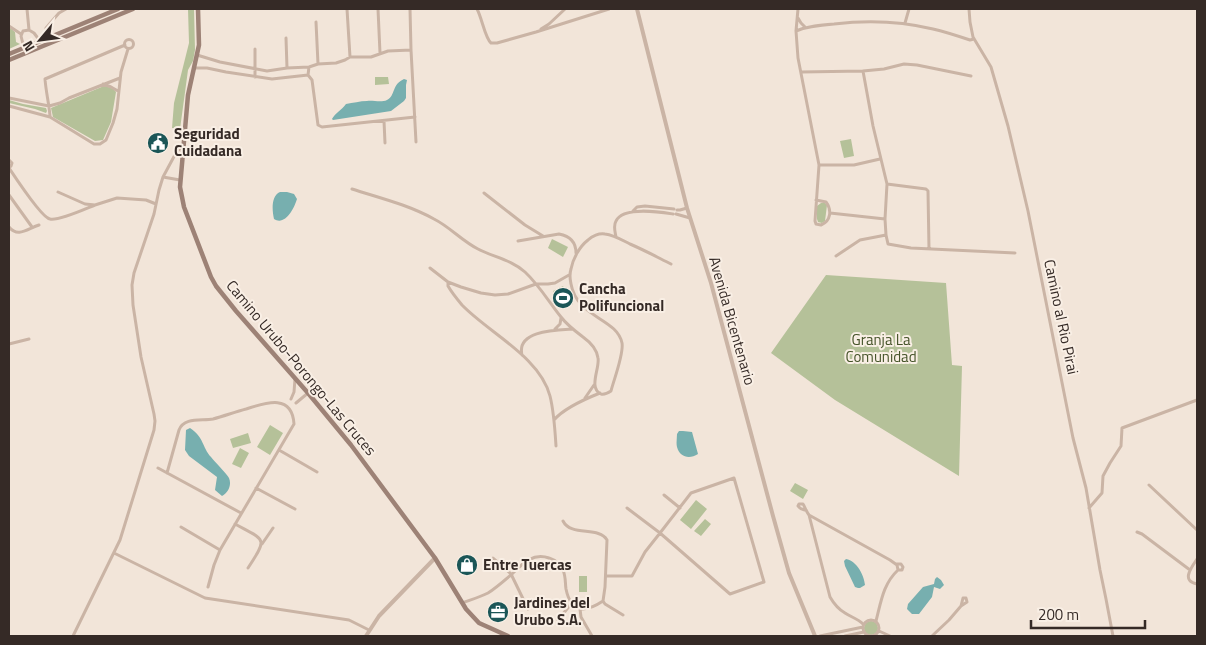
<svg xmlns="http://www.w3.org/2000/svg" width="1206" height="645" viewBox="0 0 1206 645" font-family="'Titillium Web',sans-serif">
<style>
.green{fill:#b5c199}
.water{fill:#77afaf}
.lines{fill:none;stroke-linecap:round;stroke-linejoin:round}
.minor{stroke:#cab4a5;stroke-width:3}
.tertiary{stroke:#cab4a5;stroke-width:4}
.secondary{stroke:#9d8276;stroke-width:4.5}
.labels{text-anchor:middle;stroke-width:4;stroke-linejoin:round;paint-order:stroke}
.poi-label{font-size:15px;font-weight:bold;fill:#352a26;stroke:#f9efe5;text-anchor:start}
.street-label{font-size:15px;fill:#352a26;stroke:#f9efe5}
.park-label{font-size:15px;fill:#46542a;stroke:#f9efe5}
</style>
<rect width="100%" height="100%" fill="#f2e5d9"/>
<path class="green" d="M188,9H194L195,50L193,61L188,70L180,129L172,128L174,103L189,43Z
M9,27L15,32L16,42L20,44L9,49Z
M375,77H388L389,84L375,85Z
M104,86C108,87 114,88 116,92L111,122L103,140L95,141L53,117L51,108Z
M9,100L23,104L46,108L47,111L46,113L35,109L9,103Z
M851,139L854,156L844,158L840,141Z
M821,203H825L827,205L825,221L822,223L818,222L817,219V206Z
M552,239L568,247L563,257L548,248Z
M826,275L946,283L952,365L962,366L959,476L835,400L771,353Z
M563,286L573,304L563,309L553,291Z
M270,425L283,433L270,455L257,447Z
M248,433L251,443L233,448L230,439Z
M240,448L249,453L241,468L232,464Z
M795,483L808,490L803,499L790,491Z
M696,500L707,509L691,529L680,520Z
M705,519L711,524L701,536L694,531Z
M579,576H587V592H579Z
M864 628a7 7 0 1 1 14 0a7 7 0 1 1-14 0Z"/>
<path class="water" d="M404,79L407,80L406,85V98L404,101L391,111L333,120L332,119C335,113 342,110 346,104C353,103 360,101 367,101C373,100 381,103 387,100C396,95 391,85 404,79Z
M280,192H287L294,194L297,199C294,209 285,226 274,219C272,210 271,196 280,192Z
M190,428C204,437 202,447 211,457C215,462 226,473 229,478C232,485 228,493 222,496L215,490L217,477L189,456L185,450L186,430Z
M679,431H683L692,432L698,454C690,459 680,458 677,447C676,443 677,438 677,434Z
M846,559C857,561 864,575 865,585L860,588H858L855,587L845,566L844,561Z
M937,577L941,580L944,585L940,589L934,587L932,597L919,614H912L907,609L908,604L923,587L934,584L935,579Z"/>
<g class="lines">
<path class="minor" d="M27,9L29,30
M347,9L350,57
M378,9L380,53
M410,9L411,50L416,142
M477,9C482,18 485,38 491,43H497L536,32L609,9
M798,9L796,31L798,58L819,165L815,221L816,224L821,225C831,221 832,210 826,202L816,200
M969,9L970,22L973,37L991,67L1008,126L1028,211L1073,438L1086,488L1100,570L1106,599L1113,636
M798,18L801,23L805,27
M316,22L318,64
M905,23L909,9
M9,26L21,34
M541,29L549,24L565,9
M796,31C808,26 821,25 834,24C867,20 900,21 933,29C946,32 958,36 970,40L974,39
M286,38L287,68
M47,39L46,28L59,13L66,9
M124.5 44a4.5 4.5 0 1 1 9 0a4.5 4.5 0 1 1-9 0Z
M24,48L21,36L23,31L29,30L34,33L40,41
M197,55L220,62L267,71L287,68L309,67L318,64L336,63L345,60L350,57H371L388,51L411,50
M309,67L308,75L312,80L318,125L322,127L415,117
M194,68H207L226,72L272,79L308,75
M863,71L873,126L887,184L885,219L886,235L888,244L911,248L1015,253
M801,72L863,71L884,69L904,64L917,65L971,76
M255,77V49
M103,84L111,87L118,91
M9,98L49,106L60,103L69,98L120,78
M9,106L50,117L94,144H100L106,140L113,123L117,109L121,72L128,49
M50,116C49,104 46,92 45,79L125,45
M384,121L385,143
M9,160L12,163L11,166L9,168
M819,165H854L880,159
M9,168C15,177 42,218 50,219C59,221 85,209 95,205
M163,177L180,180
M887,184L926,189L928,191L929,249
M352,189C380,198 409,205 434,219C450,227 462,241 478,249C493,257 512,260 525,272C539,285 549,302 561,317C567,325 575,331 583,337C590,342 597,350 598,358C600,368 588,388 601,394C605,395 608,393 611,391C614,379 624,354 622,343C617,318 577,318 571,284C570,279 569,275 571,269C573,259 579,247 588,240C592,236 599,233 605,234C614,235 622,240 630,244C644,250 657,257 671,264
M58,192L85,204L95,205L117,198L146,200L156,204
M484,193L525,225L543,236
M9,195L32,227
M677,210H680L687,208
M633,211L637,207L645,206L674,209
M830,213L885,219
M676,214L690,218
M9,227C18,238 27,229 39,225
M616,237C615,231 613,226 616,221C623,206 660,212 673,214
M518,241L559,234C570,236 576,242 576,253
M836,256L860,240L886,235
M430,268L448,282L461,287L481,293L495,295L508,294L536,284H548L555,283L569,275
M448,282V286C452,293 457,299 462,305C489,333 540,357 550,396C554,412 555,430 556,446
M555,329L560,324L561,318
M9,344L29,339
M522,355C516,330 557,330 573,329
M585,398L594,385
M291,399L294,392L295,379
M296,403L308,393
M554,420C564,408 585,399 600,393
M279,450L317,472
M158,468L241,513
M167,473L179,430C184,417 201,421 213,419C224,416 235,412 246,409C265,403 292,393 294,424L220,550L214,565L208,587
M1149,485L1197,530
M256,488L295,509
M664,495L680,508
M1089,508L1102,493L1103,476L1110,463L1121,446L1122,428L1197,400
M805,510C801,509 800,509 798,506L799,504H803C805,507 806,511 809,515L830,597C834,604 838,609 845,613C851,617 858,619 863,624
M809,515L890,560L897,565L898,570C883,584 881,602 876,621
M235,524C266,541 268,537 248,568
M181,527L220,550
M1137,532L1142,534L1190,570
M262,544L273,528
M114,553L205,598L349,620L369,630
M493,558L511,574L528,609
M1197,559C1191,568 1181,581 1197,584
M896,564H901L903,567L902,570H898
M606,576H632L645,552L660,533L691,493L734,478L764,582L730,594L660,533L627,508
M603,601L605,604L623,615
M462,603C470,600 480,597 488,593C496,588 505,580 512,574C522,564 533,552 549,558C555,560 560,564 563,570C566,577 565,583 566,589C571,613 585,613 603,601L605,587L607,540C599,526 571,537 563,521
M580,609L581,617L592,636
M863 628a8 8 0 1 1 16 0a8 8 0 1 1-16 0Z
M558,620L571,604
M879,631L890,636
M73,636L120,540L154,430L155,421L154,414L141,357L133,305L132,285L134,273L154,214L159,190L163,177L177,151L183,147
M820,636L863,627
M845,636L864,632
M932,636L949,620L961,606L967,602L966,598H963L961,606"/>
<path class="tertiary" d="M637,9L687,208L711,283L773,516L789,573L815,636
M366,636L379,616L435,558"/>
<path class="secondary" d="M198,9L199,45L188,95L180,187L184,207L211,277L216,286L236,311L308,393L351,445L435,558L466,609L479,623L508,636
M9,54L118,9
M9,60L133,9"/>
</g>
<defs>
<g id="civic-disc" transform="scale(1.125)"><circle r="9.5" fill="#1b5657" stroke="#f9efe5"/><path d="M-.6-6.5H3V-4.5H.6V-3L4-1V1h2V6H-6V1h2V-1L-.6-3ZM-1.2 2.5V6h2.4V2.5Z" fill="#fff"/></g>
<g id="stadium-disc" transform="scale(1.125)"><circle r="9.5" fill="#1b5657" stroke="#f9efe5"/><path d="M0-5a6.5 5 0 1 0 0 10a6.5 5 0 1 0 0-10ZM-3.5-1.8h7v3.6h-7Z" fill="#fff"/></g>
<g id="shop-disc" transform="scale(1.125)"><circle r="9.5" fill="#1b5657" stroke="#f9efe5"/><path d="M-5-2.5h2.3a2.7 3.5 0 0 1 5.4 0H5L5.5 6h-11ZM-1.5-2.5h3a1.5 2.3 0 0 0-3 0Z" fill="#fff"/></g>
<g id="office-disc" transform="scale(1.125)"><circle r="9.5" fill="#1b5657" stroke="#f9efe5"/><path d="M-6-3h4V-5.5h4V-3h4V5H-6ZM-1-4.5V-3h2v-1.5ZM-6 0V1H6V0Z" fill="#fff"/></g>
</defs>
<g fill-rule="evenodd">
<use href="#civic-disc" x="158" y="143"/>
<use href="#stadium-disc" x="563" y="298"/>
<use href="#shop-disc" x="467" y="565"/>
<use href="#office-disc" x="498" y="612"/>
</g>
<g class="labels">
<g class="poi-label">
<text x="174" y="139">Seguridad<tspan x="174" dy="17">Cuidadana</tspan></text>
<text x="579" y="294">Cancha<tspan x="579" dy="17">Polifuncional</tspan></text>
<text x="483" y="570">Entre Tuercas</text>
<text x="514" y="608">Jardines del<tspan x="514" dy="17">Urubo S.A.</tspan></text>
</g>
<g class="street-label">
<text transform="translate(1061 317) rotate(78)" y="5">Camino al Rio Pirai</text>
<text transform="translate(732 321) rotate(74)" y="5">Avenida Bicentenario</text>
<text transform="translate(301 368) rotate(50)" y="5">Camino Urubo-Porongo-Las Cruces</text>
</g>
<g class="park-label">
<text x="881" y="345">Granja La<tspan x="881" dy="17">Comunidad</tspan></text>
</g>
</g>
<rect width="1206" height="645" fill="none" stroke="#352a26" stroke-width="20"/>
<g transform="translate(40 40) rotate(241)" stroke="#f9efe5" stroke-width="4" paint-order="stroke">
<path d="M0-4L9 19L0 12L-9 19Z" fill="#352a26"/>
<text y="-8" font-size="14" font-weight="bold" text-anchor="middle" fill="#352a26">N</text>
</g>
<path d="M1031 620v8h114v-8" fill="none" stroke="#352a26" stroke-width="2.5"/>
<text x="1038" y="620" font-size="15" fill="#352a26" stroke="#f9efe5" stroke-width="4" paint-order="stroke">200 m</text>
</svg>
